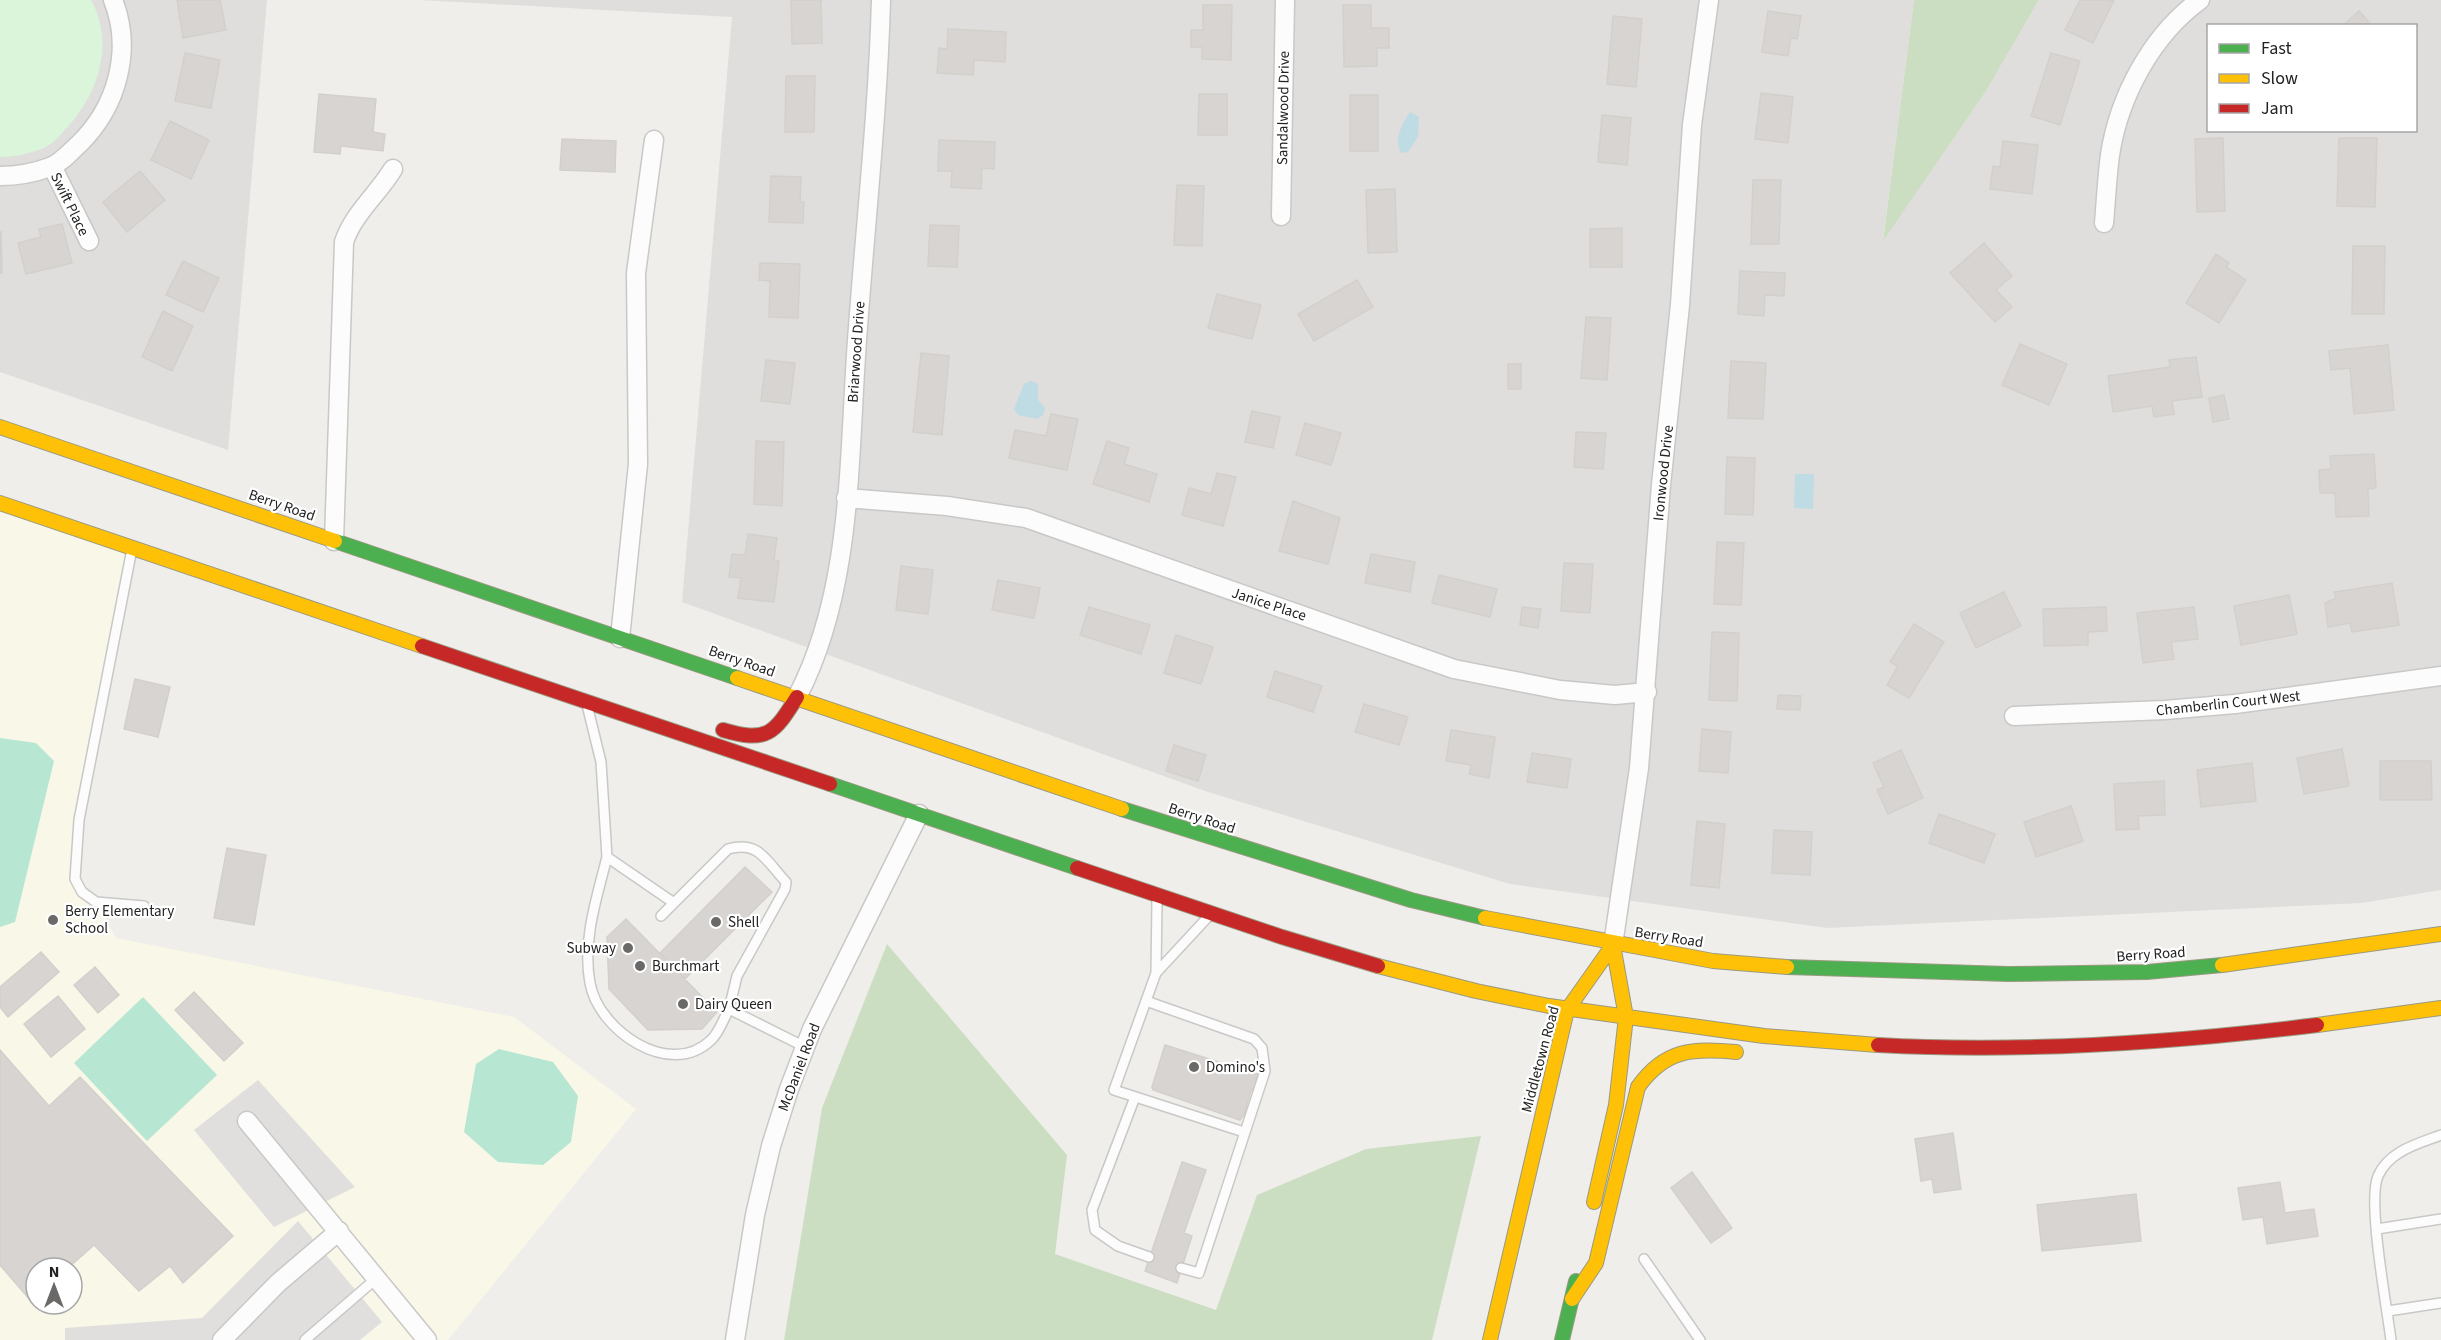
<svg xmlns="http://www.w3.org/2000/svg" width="2441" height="1340" viewBox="0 0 2441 1340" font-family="'Source Sans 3',sans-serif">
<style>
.residential{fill:#dfdedc;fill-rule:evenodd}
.education{fill:#f8f7e8;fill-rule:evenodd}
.forest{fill:#cbdec1}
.park{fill:#daf5da}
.pitch{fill:#b7e6d2}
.parking{fill:#e0dfde}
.water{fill:#bfdbe3}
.building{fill:#d7d4d2;stroke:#d3d0cc;stroke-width:1.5}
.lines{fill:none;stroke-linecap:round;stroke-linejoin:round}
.lane-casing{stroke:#c9c8c7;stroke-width:12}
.street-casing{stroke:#c9c8c7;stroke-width:21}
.fast-casing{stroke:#999a82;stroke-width:16}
.slow-casing{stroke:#999a82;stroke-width:16}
.jam-casing{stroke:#999a82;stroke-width:16}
.lane{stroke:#fdfcfc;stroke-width:9}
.street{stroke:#fdfcfc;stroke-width:18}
.fast{stroke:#4caf50;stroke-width:14}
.slow{stroke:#ffc107;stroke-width:14}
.jam{stroke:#c62828;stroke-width:14}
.poi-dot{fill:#6a6968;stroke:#fff;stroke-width:2}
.labels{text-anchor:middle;stroke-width:4.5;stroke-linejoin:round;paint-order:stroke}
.street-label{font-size:15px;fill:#222;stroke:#fff}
.poi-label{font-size:15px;fill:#222;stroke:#fff;text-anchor:start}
</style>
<rect width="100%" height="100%" fill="#f0eeeb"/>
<path class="residential" d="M0,0H267L228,450L0,372Z
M420,0H1914L1883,239L1986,91L2039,0H2441V890L2362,903L1827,928L1510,884L1205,791L682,602L732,17ZM2208,26H2416V130H2208Z"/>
<path class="education" d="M0,503L132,548L79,820L75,879L96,902L116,938L514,1017L636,1109L448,1340H0ZM36,1268H72V1304H36Z"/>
<path class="forest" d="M1914,0H2039L1986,91L1883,241Z
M887,944L1067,1155L1055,1254L1216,1310L1257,1195L1366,1149L1481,1136L1432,1340H784L822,1108Z"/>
<path class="park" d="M0,0H91C116,45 97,98 63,132C57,139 50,146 41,149C28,154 14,157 0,157Z"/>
<path class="pitch" d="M0,738L36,743L54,761L15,922L0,927Z
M143,997L217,1075L147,1141L74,1063Z
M499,1049L553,1062L578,1096L571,1142L543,1165L498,1162L464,1132L476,1064Z"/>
<path class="parking" d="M258,1080L355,1187L274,1227L194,1130Z
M298,1221L382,1322L360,1340H65V1328L202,1318Z"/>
<path class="water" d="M1410,112L1419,117L1418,137L1408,152L1401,153C1394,137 1401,126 1410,112Z
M1031,381L1038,384V400L1045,408L1043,415L1037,419L1018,415L1014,409L1024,384Z
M1795,474H1814L1813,509L1794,508Z"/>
<path class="building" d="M177,0H220L226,30L183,38Z
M791,0H821L822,43L792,44Z
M2080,0H2114L2093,43L2065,30Z
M1203,5H1232L1231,60L1202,59V47H1191V30H1203Z
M1343,5H1371V28H1389V48H1377V66L1344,67Z
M1768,11L1801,16L1797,39L1791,38L1788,56L1762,52Z
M2359,11L2372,26H2342Z
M1613,16L1642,19L1636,87L1607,84Z
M948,29L1006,32L1005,62L974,60L973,75L937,73L939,48L947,49Z
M185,53L220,60L211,108L175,101Z
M2051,53L2080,61L2060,125L2031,116Z
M786,76H815L814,132H785Z
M1761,93L1793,97L1788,143L1755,139Z
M319,94L376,99L373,132L385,134L383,151L341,146L340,154L314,152Z
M1199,94H1227V135H1198Z
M1350,95H1378V151H1350Z
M1602,115L1631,118L1627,165L1598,162Z
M170,121L209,140L191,179L151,160Z
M2223,138L2225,211L2197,212L2195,139Z
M2339,138H2377L2375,207L2337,206Z
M562,139L616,141L615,172L560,170Z
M939,140L995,142L994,169L982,168L981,189L951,187L952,171H938Z
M2003,141L2038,145L2032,194L1990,189L1993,166L2000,167Z
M140,171L165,200L127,232L103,202Z
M771,176L801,177L800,202H804L803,223L769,222Z
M1753,180H1781L1779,244H1751Z
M1177,185L1204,186L1202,246L1174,245Z
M1395,189L1397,252L1368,253L1366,190Z
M62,224L72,263L26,274L18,243L41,237L39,229Z
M930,225L959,226L957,267L928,266Z
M1622,228V267H1590V229Z
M0,232H1L2,273H0Z
M1984,243L2012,276L1996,290L2012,307L1995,322L1950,273Z
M2353,246H2385L2384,314H2352Z
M2216,254L2229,263L2226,267L2246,280L2219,323L2186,303Z
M183,261L219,278L203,312L166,295Z
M760,263L800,264L798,318L769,317L770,281L759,280Z
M1740,271L1785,273L1784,296L1765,295L1764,316L1738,314Z
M1357,280L1373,307L1314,341L1298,314Z
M1217,294L1261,305L1252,339L1208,328Z
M163,311L193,326L172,371L142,357Z
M1586,317L1611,318L1607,380L1581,378Z
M2020,344L2067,364L2049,405L2002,385Z
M2388,345L2394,410L2354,414L2350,368L2331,370L2329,351Z
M921,353L949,356L942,435L913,432Z
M2196,357L2202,397L2172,401L2174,414L2154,417L2152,406L2113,412L2108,376L2170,367L2169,360Z
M766,360L795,363L790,404L761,401Z
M1731,361L1766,363L1763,419L1728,418Z
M1508,364H1521V389H1508Z
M2224,395L2229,419L2213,422L2209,398Z
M1252,411L1280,417L1273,448L1245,442Z
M1051,414L1078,419L1067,470L1009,458L1015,430L1046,436Z
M1305,423L1341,433L1331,465L1296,455Z
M1576,432L1606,433L1603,469L1574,467Z
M756,441L784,442L782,506L754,504Z
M1107,441L1129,448L1124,464L1157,474L1149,502L1093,484Z
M2374,454L2376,488L2368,489L2369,516L2336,517L2335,493H2320L2319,470L2331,469L2330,456Z
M1727,457L1755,458L1753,515L1725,514Z
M1217,473L1236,477L1223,526L1182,515L1189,488L1211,494Z
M1293,501L1340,518L1328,564L1279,551Z
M748,534L777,538L774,560L779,561L774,602L738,598L741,578L729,577L732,554L745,555Z
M1717,542L1744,543L1741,605L1714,604Z
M1371,554L1415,562L1410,592L1365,583Z
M1564,563L1593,564L1590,613L1561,611Z
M901,566L933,570L928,614L896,610Z
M1439,575L1497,589L1490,617L1432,603Z
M998,580L1040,588L1034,618L992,610Z
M2392,583L2399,625L2352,632L2350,623L2328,627L2325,603L2336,598L2334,592Z
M2004,592L2021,626L1976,648L1960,613Z
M2289,595L2297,634L2241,645L2234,606Z
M1089,607L1150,625L1141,654L1080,635Z
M1522,607L1541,609L1538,628L1520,625Z
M2106,607L2107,631L2088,632V645L2044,646L2043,609Z
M2194,607L2198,639L2171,642L2174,659L2143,663L2137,613Z
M1914,624L1944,642L1909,698L1887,685L1898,666L1890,662Z
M1712,632L1739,633L1737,701L1709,700Z
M1176,635L1213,647L1201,684L1164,673Z
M1275,671L1322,686L1313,712L1267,697Z
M135,679L170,687L158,737L124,729Z
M1778,695L1801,696L1800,710L1777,709Z
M1364,704L1408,717L1399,745L1355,732Z
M1702,729L1731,732L1728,773L1699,771Z
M1451,730L1495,737L1489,778L1469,774L1471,765L1446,761Z
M1174,745L1206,755L1198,781L1166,771Z
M2342,749L2349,786L2304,794L2297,758Z
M1901,750L1923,798L1888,814L1877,790L1884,787L1873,763Z
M1532,753L1571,759L1567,788L1527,782Z
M2380,761H2431L2432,800H2380Z
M2252,763L2256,801L2201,807L2197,770Z
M2164,781L2165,815L2138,816L2139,829L2116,830L2114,784Z
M2071,806L2083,841L2036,857L2024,822Z
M1939,814L1995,834L1984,863L1929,843Z
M1697,821L1725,824L1719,888L1691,885Z
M1774,830L1812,832L1810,875L1772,873Z
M227,848L266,855L254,925L214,918Z
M745,867L772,892L685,979L660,953Z
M626,919L717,1012L702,1029L648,1030L609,989L607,937Z
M41,952L59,972L8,1017L0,1007V987Z
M95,967L119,995L98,1013L74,985Z
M194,992L243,1043L224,1061L175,1010Z
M58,996L85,1029L51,1057L24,1024Z
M1165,1045L1260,1075L1255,1092L1251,1090L1244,1115L1240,1120L1153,1090L1152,1087Z
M0,1050L49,1106L80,1077L233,1236L183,1283L170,1266L139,1291L94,1245L68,1268H36V1295L30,1300L0,1265Z
M1953,1133L1961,1189L1934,1193L1932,1179L1921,1181L1915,1139Z
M1182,1162L1206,1170L1184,1233L1192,1236L1177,1283L1145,1271Z
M1692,1172L1732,1228L1711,1243L1671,1188Z
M2280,1182L2285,1213L2314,1209L2318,1236L2267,1244L2263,1217L2243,1220L2238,1188Z
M2136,1194L2141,1241L2042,1251L2037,1205Z"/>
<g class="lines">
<g class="lane-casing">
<path id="lane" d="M131,554L79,820L75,879L82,892L96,902L144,906
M588,709L601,762L607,857L674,903
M607,857C597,897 582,941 590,983C598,1030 670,1080 711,1040C719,1033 724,1018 729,1009
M1157,901L1156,973L1207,918
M661,916L728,849C759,840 766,861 786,882L785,889L737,976L729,1009L805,1047
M1156,973L1114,1090L1244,1132
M1146,1001L1254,1039L1262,1048L1265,1071L1199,1273L1181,1268
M1135,1097L1092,1210L1095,1230L1118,1246L1149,1257
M2377,1229L2441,1219
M1644,1259L1700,1340
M2388,1311L2441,1303
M305,1340L378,1277
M2391,1340C2387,1308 2367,1201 2378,1176C2389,1151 2417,1144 2441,1135"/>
</g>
<g class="street-casing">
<path id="street" d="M52,166L89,241
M0,176C17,176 34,173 50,167C61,163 70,152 79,144C117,107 133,50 113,0
M1281,216L1285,0
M2104,223C2106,201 2107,177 2110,155C2119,96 2152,35 2200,0
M846,498L947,506L1026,518L1454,669L1560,690L1615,695L1647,692
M334,541L344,242C353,214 378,194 393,169
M620,638L638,464L636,273L654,140
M797,697C855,586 848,449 858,327C866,218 878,109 881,0
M2014,716L2165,710L2235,704L2441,676
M1613,945L1639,768L1661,485L1680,305L1692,125L1709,0
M247,1121L427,1340
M222,1340L278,1283L339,1231
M735,1340L755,1215L771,1146L789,1089L812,1029L919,814"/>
</g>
<g class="fast-casing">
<path id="fast" d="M335,541L737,678
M830,784L1077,868
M1122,809L1411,900L1485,918
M1787,967L2008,974L2147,972L2222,965
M1562,1340L1576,1281"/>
</g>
<g class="slow-casing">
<path id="slow" d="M0,427L335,541
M0,503L422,646
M737,678L1122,809
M1485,918L1713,961L1787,967
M2222,965L2441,934
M1378,966L1476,991L1549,1006L1764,1036L1878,1045
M2317,1025L2441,1008
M1594,1202L1616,1105L1626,1017L1613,945
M1572,1299L1596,1263L1638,1087C1665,1049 1693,1048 1736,1052
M1490,1340L1567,1010L1613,945"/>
</g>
<g class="jam-casing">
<path id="jam" d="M422,646L830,784
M723,730C767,743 774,734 797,697
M1077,868L1282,937L1378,966
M1878,1045C2024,1053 2171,1043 2317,1025"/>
</g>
<use href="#lane" class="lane"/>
<use href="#street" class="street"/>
<use href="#fast" class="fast"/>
<use href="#slow" class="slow"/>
<use href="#jam" class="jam"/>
</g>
<g class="poi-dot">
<circle cx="53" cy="920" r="6"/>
<circle cx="716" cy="922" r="6"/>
<circle cx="628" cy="948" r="6"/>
<circle cx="640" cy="966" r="6"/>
<circle cx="683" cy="1004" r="6"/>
<circle cx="1194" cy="1067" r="6"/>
</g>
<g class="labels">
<g class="street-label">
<text transform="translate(1283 108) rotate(-89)" y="5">Sandalwood Drive</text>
<text transform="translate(70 204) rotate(64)" y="5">Swift Place</text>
<text transform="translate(856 352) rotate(-86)" y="5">Briarwood Drive</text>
<text transform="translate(1663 473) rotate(-84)" y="5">Ironwood Drive</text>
<text transform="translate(282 505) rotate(19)" y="5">Berry Road</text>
<text transform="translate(1269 604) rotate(18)" y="5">Janice Place</text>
<text transform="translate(742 661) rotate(19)" y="5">Berry Road</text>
<text transform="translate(2228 703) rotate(-6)" y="5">Chamberlin Court West</text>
<text transform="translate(1202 818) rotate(18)" y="5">Berry Road</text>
<text transform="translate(1669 937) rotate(9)" y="5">Berry Road</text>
<text transform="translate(2151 954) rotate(-4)" y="5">Berry Road</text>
<text transform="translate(1540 1059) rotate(-75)" y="5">Middletown Road</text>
<text transform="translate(799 1067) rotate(-69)" y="5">McDaniel Road</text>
</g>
<g class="poi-label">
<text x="65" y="916">Berry Elementary<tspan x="65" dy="17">School</tspan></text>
<text x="728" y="927">Shell</text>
<text x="616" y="953" text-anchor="end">Subway</text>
<text x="652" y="971">Burchmart</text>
<text x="695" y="1009">Dairy Queen</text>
<text x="1206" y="1072">Domino's</text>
</g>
</g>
<rect x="2207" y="24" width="210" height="108" fill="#ffffff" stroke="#a7a7a7" stroke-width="1.5"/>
<rect x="2219" y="44" width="30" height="9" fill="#4caf50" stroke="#a7a7a7" stroke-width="1.5"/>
<text x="2261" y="54" font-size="18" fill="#222222">Fast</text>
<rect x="2219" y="74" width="30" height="9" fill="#ffc107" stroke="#a7a7a7" stroke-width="1.5"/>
<text x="2261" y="84" font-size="18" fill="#222222">Slow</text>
<rect x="2219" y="104" width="30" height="9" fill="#c62828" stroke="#a7a7a7" stroke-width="1.5"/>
<text x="2261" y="114" font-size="18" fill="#222222">Jam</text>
<g transform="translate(54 1286)"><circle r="28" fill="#ffffff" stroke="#a7a7a7" stroke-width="1.5"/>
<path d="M0-4.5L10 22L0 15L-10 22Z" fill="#6a6968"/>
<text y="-9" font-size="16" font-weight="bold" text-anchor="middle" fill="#222222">N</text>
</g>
</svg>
